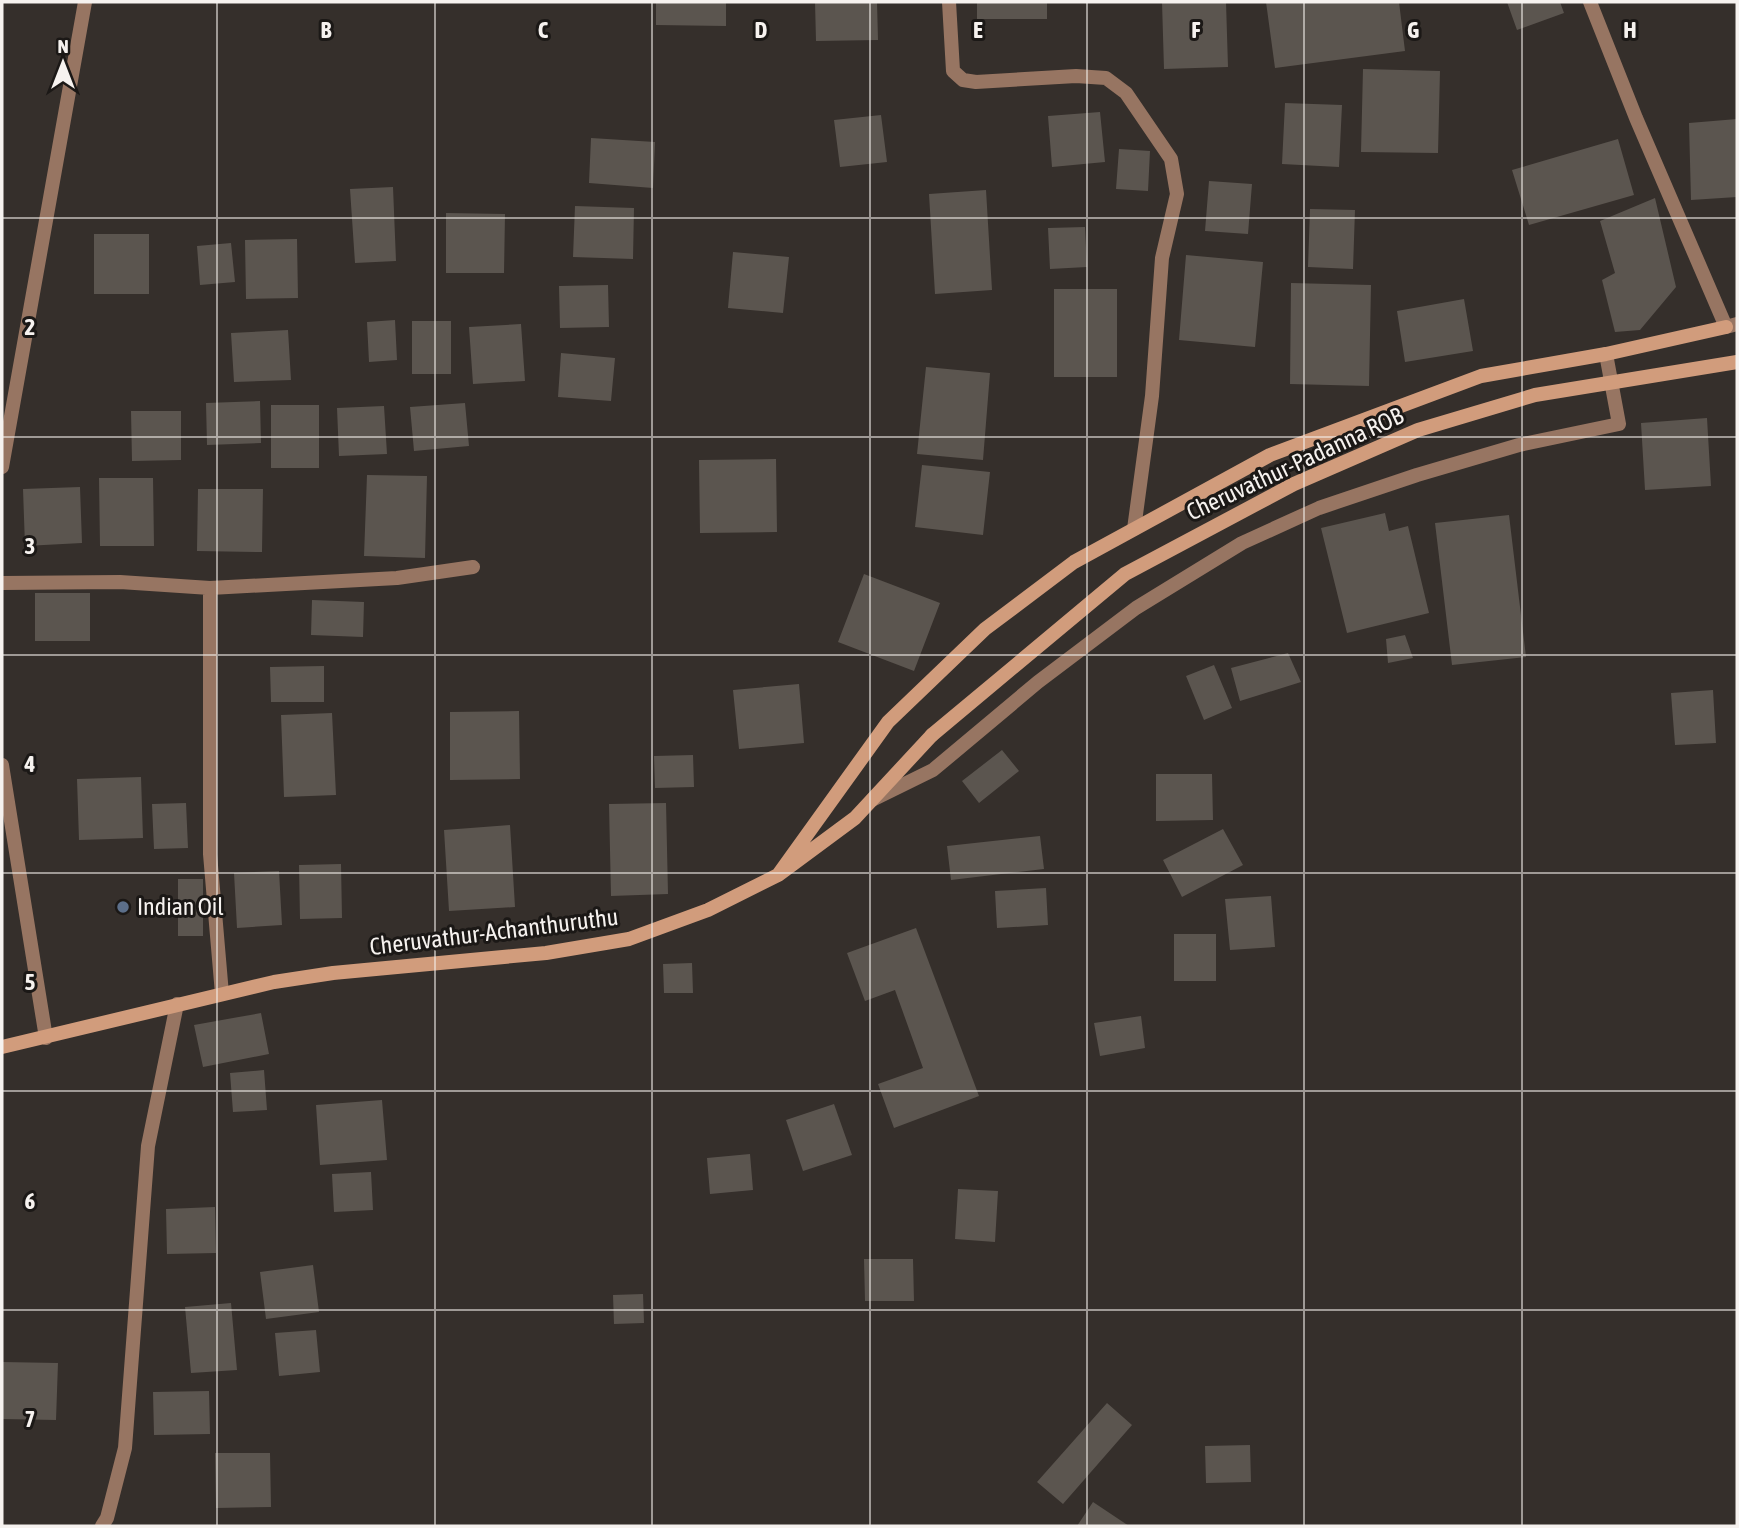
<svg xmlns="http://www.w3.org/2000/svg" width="1739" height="1528" viewBox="0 0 1739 1528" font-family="'Asap Condensed',sans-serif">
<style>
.building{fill:#5b554f}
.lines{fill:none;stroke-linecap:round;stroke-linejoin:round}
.minor{stroke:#977562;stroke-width:14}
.tertiary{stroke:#977562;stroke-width:14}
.secondary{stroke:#d19c7c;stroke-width:14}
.secondary-bridge{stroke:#d19c7c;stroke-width:14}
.grid{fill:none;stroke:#f6f2ef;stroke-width:2;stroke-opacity:0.55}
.service-dot{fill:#5c6f8a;stroke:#1b1816;stroke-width:2.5}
.labels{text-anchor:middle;stroke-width:6;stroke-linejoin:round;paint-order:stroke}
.street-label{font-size:24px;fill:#f6f2ef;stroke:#1b1816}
.poi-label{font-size:24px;fill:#f6f2ef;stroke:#1b1816;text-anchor:start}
.grid-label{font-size:23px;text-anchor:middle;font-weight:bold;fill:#f6f2ef;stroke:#1b1816;stroke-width:6;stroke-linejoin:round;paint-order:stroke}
</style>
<rect width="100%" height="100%" fill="#352f2b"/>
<path class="building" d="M656,2H726V26L656,25Z
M815,2H877L878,40L816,41Z
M977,2H1047V19H977Z
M1162,2H1226L1228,67L1164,69Z
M1266,2H1399L1405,51L1275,68Z
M1507,2H1560L1564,13L1517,30Z
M1363,69L1440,71L1438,153L1361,152Z
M1285,103L1342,105L1339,167L1282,164Z
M1100,112L1105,162L1052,167L1048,116Z
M881,115L887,162L840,167L834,120Z
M1737,119V197L1691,200L1689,123Z
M591,138L655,142L653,188L589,183Z
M1618,139L1634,195L1529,225L1512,170Z
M1119,149L1150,151L1148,191L1116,189Z
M1209,181L1252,184L1248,234L1205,231Z
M393,187L396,261L355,263L350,189Z
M986,190L992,290L935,294L929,194Z
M1655,198L1676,287L1640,330L1615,332L1602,280L1615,273L1600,221Z
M575,206L634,208L633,259L573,257Z
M1310,209L1355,210L1353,269L1308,267Z
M446,213L505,214L504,273H446Z
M1085,227L1087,267L1050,269L1048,228Z
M94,234H149V294H94Z
M297,239L298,298L246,299L245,240Z
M231,243L235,282L200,285L197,246Z
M733,252L789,257L783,313L728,308Z
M1186,255L1263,262L1255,347L1179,340Z
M1291,283L1371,285L1369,386L1290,384Z
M608,285L609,327L560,328L559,286Z
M1054,289H1117V377H1054Z
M1464,299L1473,351L1405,362L1397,311Z
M395,320L397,360L369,362L367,322Z
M412,321H451V374H412Z
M521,324L525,381L473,384L469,327Z
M288,330L291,380L234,382L231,333Z
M561,353L615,358L611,401L558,397Z
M926,367L990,373L983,460L917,454Z
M260,401L261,443L207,445L206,403Z
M465,403L469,446L414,451L410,407Z
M271,405H319V468H271Z
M384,406L387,454L339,456L337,408Z
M131,411H181V460L132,461Z
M1707,418L1711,486L1645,490L1641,423Z
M776,459L777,532L700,533L699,460Z
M922,465L990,472L983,535L915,527Z
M367,475L427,476L425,558L364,556Z
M99,478H153L154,546H100Z
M80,487L82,543L25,546L23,489Z
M198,489H263L262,552L197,551Z
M1385,513L1389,531L1408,526L1429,613L1347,633L1321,528Z
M1509,515L1526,657L1452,665L1435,523Z
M864,574L940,603L914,671L838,642Z
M35,593H90V641H35Z
M312,600L364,602L363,637L311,635Z
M1405,635L1413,658L1388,663L1386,639Z
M1288,653L1301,682L1240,701L1231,668Z
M1214,665L1232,708L1204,720L1186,676Z
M324,666V702H271L270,667Z
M799,684L804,743L739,749L733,690Z
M1713,690L1716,743L1675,745L1671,693Z
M519,711L520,779L450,780V712Z
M332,713L336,795L284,797L281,715Z
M1002,750L1019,771L979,803L962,781Z
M693,755L694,787L655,788L654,756Z
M1156,774H1212L1213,820L1156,821Z
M141,777L143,838L79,840L77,779Z
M186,803L188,848L154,849L152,804Z
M666,803L668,894L611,896L609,804Z
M510,825L515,907L449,911L444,830Z
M1223,829L1243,865L1182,897L1163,860Z
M1040,836L1044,869L951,880L947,846Z
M341,864L342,918L300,919L299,865Z
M279,871L282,925L237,928L234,873Z
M178,879H203V936H178Z
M1046,888L1048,925L997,928L995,891Z
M1271,896L1275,947L1230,950L1225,899Z
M916,928L979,1096L894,1128L878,1084L923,1068L895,990L865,1001L847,953Z
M1174,934H1216V981H1174Z
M692,963L693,993H664L663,964Z
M261,1013L269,1054L203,1067L194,1025Z
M1141,1016L1145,1048L1100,1056L1094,1023Z
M264,1070L267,1110L233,1112L230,1073Z
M382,1100L387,1160L320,1165L316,1105Z
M834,1104L852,1155L803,1171L786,1120Z
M750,1154L753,1190L710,1194L707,1158Z
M371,1172L373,1210L334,1212L332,1174Z
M958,1189L998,1191L995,1242L955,1239Z
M215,1207L216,1253L167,1254L166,1209Z
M864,1259H913L914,1301H865Z
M313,1265L319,1312L266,1319L260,1272Z
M643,1294L644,1323L614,1324L613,1295Z
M231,1303L237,1370L191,1373L185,1307Z
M316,1330L320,1372L279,1376L275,1333Z
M2,1362L58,1363L56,1420L2,1419Z
M209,1391L210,1434L154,1435L153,1392Z
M1107,1403L1132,1425L1063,1504L1037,1482Z
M1250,1445L1251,1482L1206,1483L1205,1446Z
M215,1453H270L271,1507L216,1508Z
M1093,1502L1129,1526H1077Z"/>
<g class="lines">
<path class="minor" d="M949,2L953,71L963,80L976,82L1076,76L1106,78L1126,93L1171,159L1177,194L1162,258L1152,396L1134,529
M2,467L85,2
M2,583L120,582L210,588
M2,765L46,1038
M872,800L933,770L1038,682L1136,608L1242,543L1319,508L1417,475L1519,445L1619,424L1606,354
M222,994L210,854V588L397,578L473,567
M102,1526L107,1518L125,1448L148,1146L177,1004"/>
<path class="tertiary" d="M1590,2L1636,118L1726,327L1737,324"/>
<path class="secondary" d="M778,875L888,722L985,629L1074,562L1270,455L1481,376L1606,354L1726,327
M2,1047L274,982L333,973L546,953L629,939L708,910L778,875L855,818L932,735"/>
<path class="secondary-bridge" d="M932,735L1125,574L1294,484L1418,430L1535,395L1737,362"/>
</g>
<path class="grid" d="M217,2V1526M435,2V1526M652,2V1526M870,2V1526M1087,2V1526M1304,2V1526M1522,2V1526M2,218H1737M2,437H1737M2,655H1737M2,873H1737M2,1091H1737M2,1310H1737"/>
<circle class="service-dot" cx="123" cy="907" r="7"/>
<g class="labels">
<g class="street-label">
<text transform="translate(1295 464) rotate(-25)" y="8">Cheruvathur-Padanna ROB</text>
<text transform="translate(494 932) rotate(-7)" y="8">Cheruvathur-Achanthuruthu</text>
</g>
<g class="poi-label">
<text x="137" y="915">Indian Oil</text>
</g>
</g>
<g class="grid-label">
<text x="326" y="38">B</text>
<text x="543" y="38">C</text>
<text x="761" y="38">D</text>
<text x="978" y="38">E</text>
<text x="1196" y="38">F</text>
<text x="1413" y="38">G</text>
<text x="1630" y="38">H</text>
<text x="30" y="335">2</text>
<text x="30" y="554">3</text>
<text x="30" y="772">4</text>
<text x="30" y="990">5</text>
<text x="30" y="1209">6</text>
<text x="30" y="1427">7</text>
</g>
<rect width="1739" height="1528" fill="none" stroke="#f6f2ef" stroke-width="7"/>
<g transform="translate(63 63)" stroke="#1b1816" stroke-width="5" paint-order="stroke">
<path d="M0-5L12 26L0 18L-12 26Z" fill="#f6f2ef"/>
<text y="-10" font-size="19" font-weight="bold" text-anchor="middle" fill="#f6f2ef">N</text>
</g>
</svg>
